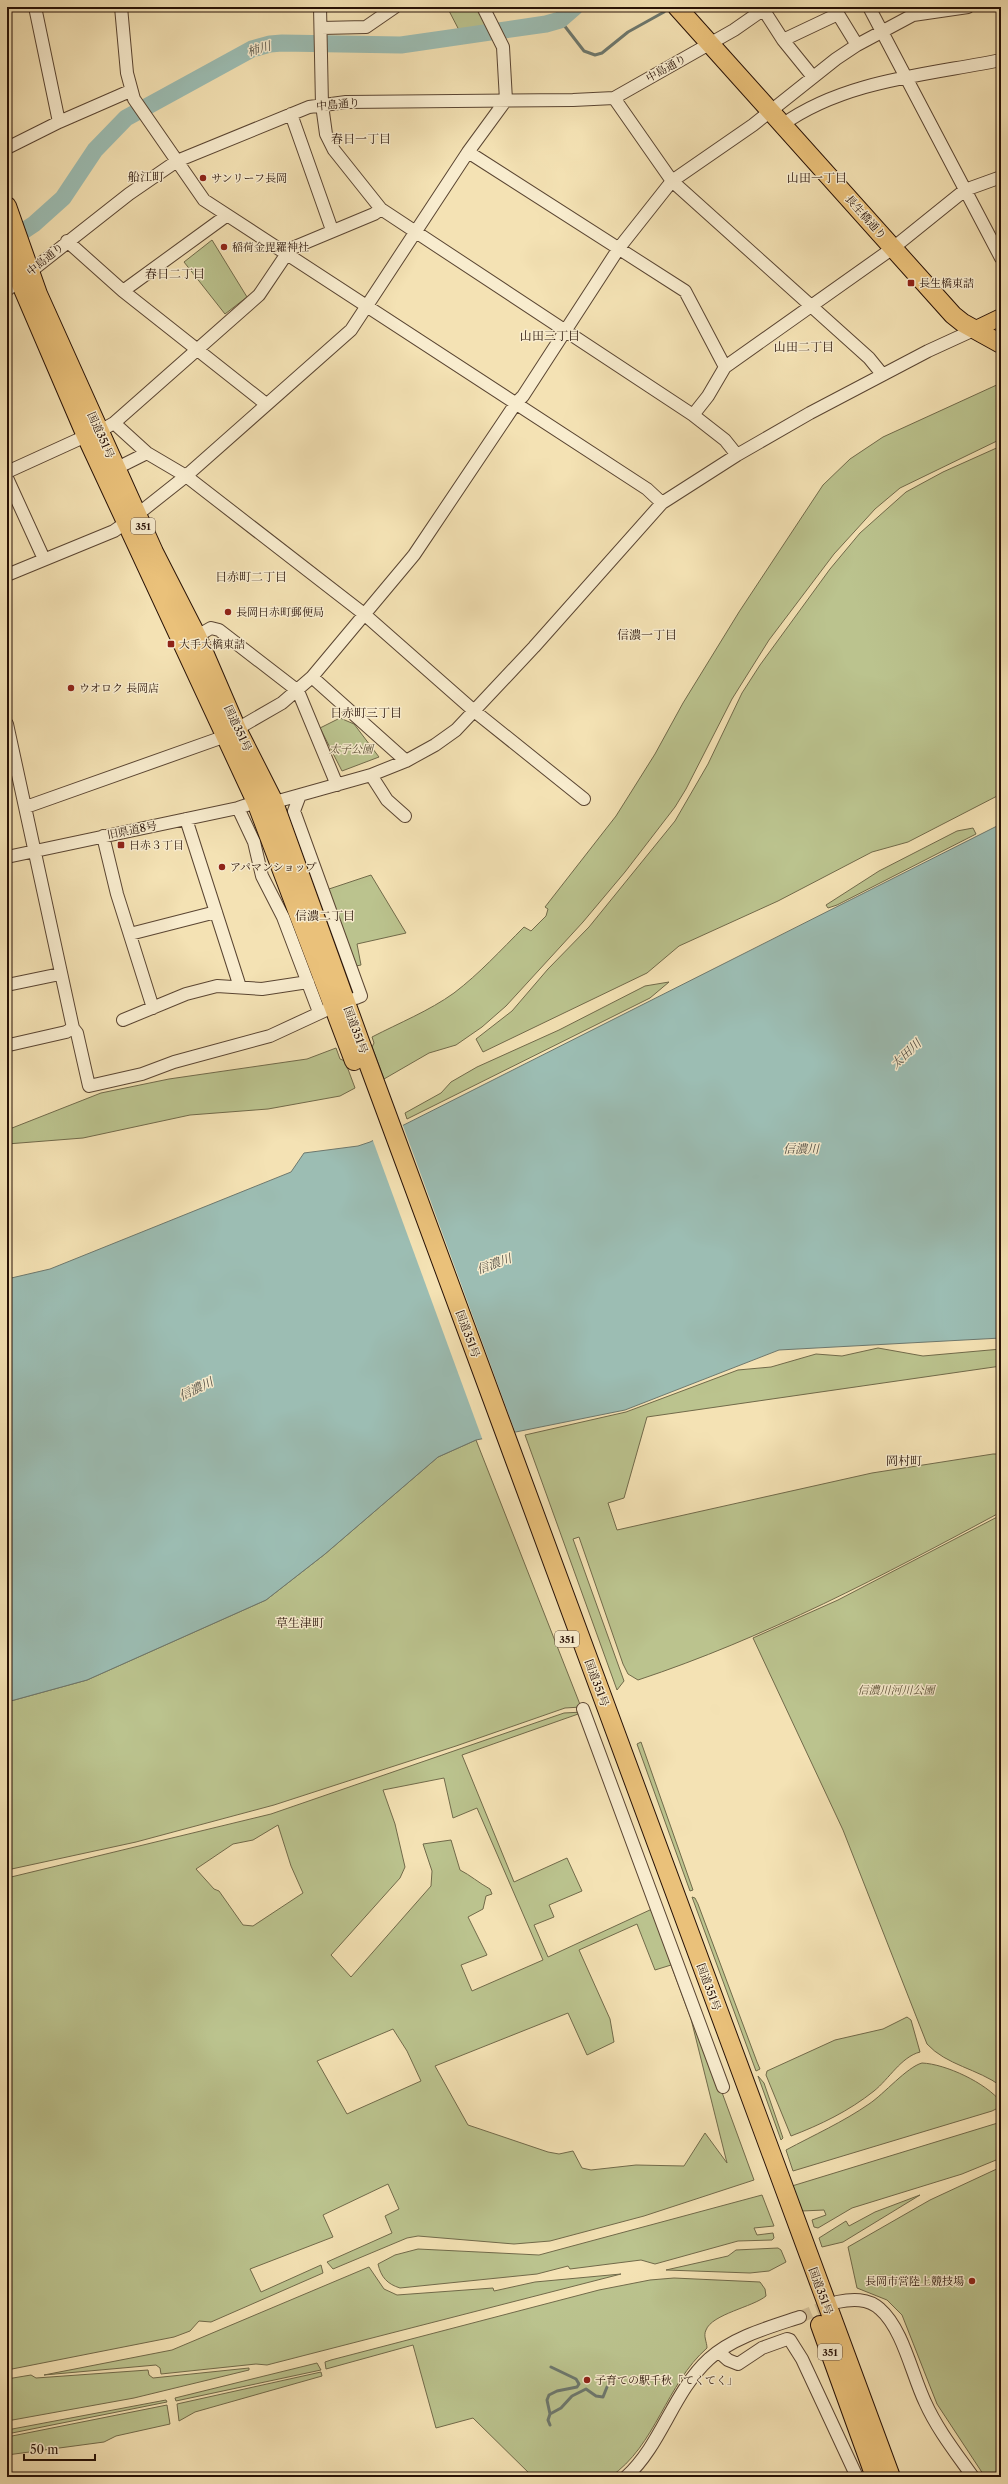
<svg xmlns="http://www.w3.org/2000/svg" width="1008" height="2484" viewBox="0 0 1008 2484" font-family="'Libre Caslon Text','Noto Serif JP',serif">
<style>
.green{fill:#bbc38e;stroke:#716a4a;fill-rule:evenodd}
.water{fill:#9cbdb3;stroke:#6d786e}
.pier{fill:#f4e2b4}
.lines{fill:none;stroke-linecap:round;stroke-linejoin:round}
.stream{stroke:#6d786e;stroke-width:3}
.river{stroke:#9cbdb3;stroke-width:17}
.minor-tunnel{stroke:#d5c39a;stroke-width:12;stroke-dasharray:12 6;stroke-linecap:butt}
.minor-casing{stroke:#5a4532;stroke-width:14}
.major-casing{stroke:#271106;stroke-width:18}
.highway-casing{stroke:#271106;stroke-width:20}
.minor{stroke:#f8ecce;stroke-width:12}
.major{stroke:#eac17a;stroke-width:16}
.highway{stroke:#eac17a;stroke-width:18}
.poi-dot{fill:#8f2418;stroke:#f8ecce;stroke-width:1.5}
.labels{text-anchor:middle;stroke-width:3;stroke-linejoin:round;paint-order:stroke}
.shield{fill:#f8ecce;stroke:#665342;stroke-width:1}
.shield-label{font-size:10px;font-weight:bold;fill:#271106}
.street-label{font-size:11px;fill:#271106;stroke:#f8ecce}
.poi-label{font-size:11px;fill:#271106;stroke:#f8ecce;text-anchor:start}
.park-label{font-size:11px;font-style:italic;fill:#5b4f36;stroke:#f8ecce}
.water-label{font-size:12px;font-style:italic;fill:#504d43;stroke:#f8ecce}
.neighbourhood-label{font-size:12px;fill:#271106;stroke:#f8ecce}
</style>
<rect width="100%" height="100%" fill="#f4e2b4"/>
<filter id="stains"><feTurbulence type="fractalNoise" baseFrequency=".005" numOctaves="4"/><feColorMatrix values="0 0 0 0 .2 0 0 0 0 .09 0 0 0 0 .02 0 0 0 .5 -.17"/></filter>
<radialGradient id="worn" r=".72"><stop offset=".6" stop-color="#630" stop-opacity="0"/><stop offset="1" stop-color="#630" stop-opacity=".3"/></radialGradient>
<path class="green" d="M447,7H478L490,28L460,32Z
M212,240L247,297L225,314L184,262Z
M1001,383V439L900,488L875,509L834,554L769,640L732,699L686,789L675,807L625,872L583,922L506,1006L482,1027L456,1045L429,1053L384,1079L372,1047L374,1043L372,1037C399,1023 429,1011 454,993C479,974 501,950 524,927L531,931L546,916L548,909L545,907L616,816L655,754L683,703L739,612L823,485L850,459L883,437Z
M1001,446V794L908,842L872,852L778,901L679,946L647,973L483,1052L476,1039L512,1011L548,969L589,927L675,821L708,764L742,693L760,665L830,569L860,533L906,492L943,472Z
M340,718L354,724L379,757L342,771L320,728Z
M973,828L976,834L837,905L828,908L826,905L879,871L957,831Z
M371,875L406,933L357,944L361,965L356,966L326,890Z
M669,982L650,998L407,1119L405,1113L441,1093L451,1082L477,1067L559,1030L645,986Z
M336,1048L340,1059L345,1061L355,1088L340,1096L268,1109L190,1115L83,1138L7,1144V1130L101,1093L169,1079L307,1059Z
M878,1348L923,1356L1001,1349V1366L647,1417L624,1498L608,1503L617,1530L872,1473L993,1454H1001V1512C884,1575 765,1638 638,1680L628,1674L623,1664L579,1537L573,1539L624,1681L617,1690L525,1435L626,1412L738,1370L771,1367L816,1354L842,1356Z
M476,1440L581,1707L565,1708L456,1746L274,1805L136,1842L7,1870V1702L87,1680L266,1600L325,1554L438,1457Z
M1001,1515V2086C978,2069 946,2065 927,2044L843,1830L753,1638L838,1600Z
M583,1712L754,2180L644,2216L550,2241L514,2244L418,2236L407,2238L333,2269L327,2262L392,2233L385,2216L399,2209L388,2184L323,2215L333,2237L250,2269L261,2292L321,2265L323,2273L211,2322L199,2321L190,2331L174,2337L7,2370V1878L271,1814L564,1713ZM581,1713L652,1909L548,1957L534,1925L554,1917L549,1905L582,1891L567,1858L514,1882L462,1755ZM444,1778L453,1818L477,1808L543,1960L472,1991L461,1965L487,1955L468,1917L483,1909L486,1896L492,1894L490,1889C479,1883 470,1875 460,1870L451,1840L423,1844L432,1871L431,1886L351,1977L331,1955L400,1878L405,1867L395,1824L383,1790ZM278,1825L291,1866L303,1893L253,1926L243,1925L219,1891L214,1889L196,1869L233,1844L253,1840ZM637,1924L655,1970L671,1965L691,2019L727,2163L705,2133L684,2166L636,2165L591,2170L582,2168L573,2151L559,2154L548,2152L468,2125L435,2066L568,2013L587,2055L614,2042L610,2019L579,1950ZM393,2029L407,2051L421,2081L347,2114L317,2061Z
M641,1742L693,1890L690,1891L637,1744Z
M692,1897L695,1898L698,1904L757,2062L760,2069L756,2071Z
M907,2017L911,2020L920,2052C901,2057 889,2079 874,2091C849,2111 820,2125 791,2136L766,2075L767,2071L835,2040L883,2029Z
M922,2063C946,2064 986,2083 1001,2102L1000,2107L992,2111L793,2171L786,2150C814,2135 843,2122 869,2104C884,2094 907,2067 922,2063Z
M758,2076L764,2083L783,2138L781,2140Z
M1001,2122V2158L962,2174L852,2208L818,2228L814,2227L812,2220L826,2215L824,2210L802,2211L792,2186Z
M1001,2167V2477H985L937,2404L902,2315L887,2300L857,2288L848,2247L930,2200Z
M762,2195L774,2226L754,2228L757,2235L773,2233L774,2238L772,2240L738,2241L655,2264L641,2260L570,2269L568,2266L537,2274L400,2288C387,2284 381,2277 378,2264L395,2255L418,2249L539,2255Z
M920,2195L843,2242L822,2247L819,2238L846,2221L849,2226L875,2212Z
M778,2248L781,2250L786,2262L769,2271L750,2273L666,2270L728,2256L736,2250Z
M369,2267L384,2289L397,2295L493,2288L494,2291L535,2282L621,2274L267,2365L256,2364L161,2374L160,2368L156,2365L44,2375L172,2350Z
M674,2278L760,2282L765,2289L766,2296C753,2307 712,2314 706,2330C703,2336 707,2342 707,2348C666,2384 656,2446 610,2477H533L473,2418L436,2428L413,2345L326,2369L325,2362L331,2360L599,2290L650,2280Z
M317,2363L321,2370L176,2401L175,2398Z
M249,2368V2370L134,2398L7,2421V2379L31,2375L36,2378L148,2370L149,2375L153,2378Z
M321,2372L322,2376L195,2412L179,2421L177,2404Z
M166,2400L167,2402L7,2434V2430Z
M167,2405L170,2424L116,2436L104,2442L7,2455V2437Z"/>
<path class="water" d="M1001,824V1338L779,1350L625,1410L476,1440L438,1457L325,1554L266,1600L87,1680L7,1702V1279L50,1269L291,1172L304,1153L358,1146L370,1142Z"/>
<path class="pier" d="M402,1123L516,1434L483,1441L372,1138Z"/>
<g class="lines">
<path class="stream" d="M560,20L584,51L595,55L602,53L628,32L664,12
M550,2414L547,2400L549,2395L557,2391L577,2387L579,2384L576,2379L551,2367
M550,2425L548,2420L550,2414L561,2408L572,2396L586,2389L596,2396L603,2397L607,2387"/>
<path class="river" d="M7,242L34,224L63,198L95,150L126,118L252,49L270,44L282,43L401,45L546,24L560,20L575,7"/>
<path class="minor-tunnel" d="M800,2317L834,2303"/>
<g class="minor-casing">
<path id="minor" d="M35,7L59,122
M121,7L127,73L134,99L204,200L647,489L662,503
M320,7L322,105L326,134L334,150L381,209L693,415L725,440L737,455
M869,7L1001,258
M763,9L783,40L813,77
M321,28L366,27L395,7
M783,40L838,14L857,45
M614,98L672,181L869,358L882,374
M291,114L332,230
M782,125C845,80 927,75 1001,60
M7,148L59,122L130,91
M468,152L685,291L725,367
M67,241L123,291L266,404
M7,290L129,194L177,161L309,107L346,102L573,100L614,98L734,30L767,7
M123,291L226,216
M693,415L708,396L725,367L893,248L965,190L1001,177
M114,423L147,453
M100,431L114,423L259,295L290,249L374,214L381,209
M117,468L147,453L186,476L364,614L473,710L584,799
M7,472L86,436
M7,478L44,559
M7,575L114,531L138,514L186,476L351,330L468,152L506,100L503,47L483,7
M197,636L211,628L219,630L298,691L337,785
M312,677L406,761
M7,724L73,1028L77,1033L89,1086L142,1074L174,1062L270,1036L324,1011
M237,729L282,703L312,677L414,555L516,403L523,396L619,248L672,181L753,125L836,59L857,45L913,15L968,7
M371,775L387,800L405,816
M300,795L294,811L361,996L356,998
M26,807L226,736
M238,808L254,842L262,876L283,917L319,1012
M186,819L240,987
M103,836L117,894L153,1008
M7,857L238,808L256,802L282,800L371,775L406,761L435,745L456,730L534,647L662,503L737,455L810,413L928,351L976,329
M130,934L216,912
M7,985L60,974
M123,1020L186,994L217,986L262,989L308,982
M7,1044L9,1045L66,1032L73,1028
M583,1709L723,2087
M837,2302C852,2299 868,2298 880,2309C903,2329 912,2375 925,2402C937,2429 956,2453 973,2477
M719,2352L728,2360L738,2364L762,2348L787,2339L790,2340L802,2359L857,2477
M626,2477C662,2444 673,2392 709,2359C733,2337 770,2327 800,2317"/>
</g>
<g class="major-casing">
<path id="major" d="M976,329L1001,317"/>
</g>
<g class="highway-casing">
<path id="highway" d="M677,7L953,315L963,323L1001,344
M7,206L38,294L154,552L197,636L237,729L273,800L362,1047L891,2477
M7,252L86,436L256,802L354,1061
M820,2325L875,2477"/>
</g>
<use href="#minor" class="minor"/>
<use href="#major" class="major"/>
<use href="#highway" class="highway"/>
</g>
<g class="poi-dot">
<circle cx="203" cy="178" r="4"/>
<circle cx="224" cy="247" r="4"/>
<rect x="907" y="279" width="8" height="8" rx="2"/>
<circle cx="228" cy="612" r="4"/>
<rect x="167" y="640" width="8" height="8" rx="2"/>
<circle cx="71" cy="688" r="4"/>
<rect x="117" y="841" width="8" height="8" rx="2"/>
<circle cx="222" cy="867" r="4"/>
<circle cx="972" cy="2281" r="4"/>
<circle cx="587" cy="2380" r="4"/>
</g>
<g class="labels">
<g class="shield">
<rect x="131" y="518" width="24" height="16" rx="3"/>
<rect x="555" y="1631" width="24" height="16" rx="3"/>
<rect x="818" y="2344" width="24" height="16" rx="3"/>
</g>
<g class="shield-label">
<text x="143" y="530">351</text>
<text x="567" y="1643">351</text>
<text x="830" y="2356">351</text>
</g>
<g class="street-label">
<text transform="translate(666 68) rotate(-29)" y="4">中島通り</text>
<text transform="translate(338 104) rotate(-5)" y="4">中島通り</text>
<text transform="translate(866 217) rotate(48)" y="4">長生橋通り</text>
<text transform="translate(45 259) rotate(-39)" y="4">中島通り</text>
<text transform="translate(101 435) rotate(66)" y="4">国道351号</text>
<text transform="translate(238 728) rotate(65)" y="4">国道351号</text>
<text transform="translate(132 830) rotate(-11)" y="4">旧県道8号</text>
<text transform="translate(356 1030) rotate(70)" y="4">国道351号</text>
<text transform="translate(468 1334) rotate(70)" y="4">国道351号</text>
<text transform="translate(597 1683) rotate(70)" y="4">国道351号</text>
<text transform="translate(709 1987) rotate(70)" y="4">国道351号</text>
<text transform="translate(821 2291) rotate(70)" y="4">国道351号</text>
</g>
<g class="poi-label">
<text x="211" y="182">サンリーフ長岡</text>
<text x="232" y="251">稲荷金毘羅神社</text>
<text x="919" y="287">長生橋東詰</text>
<text x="236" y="616">長岡日赤町郵便局</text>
<text x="179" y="648">大手大橋東詰</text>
<text x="79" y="692">ウオロク 長岡店</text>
<text x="129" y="849">日赤３丁目</text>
<text x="230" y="871">アパマンショップ</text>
<text x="964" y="2285" text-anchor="end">長岡市営陸上競技場</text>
<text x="595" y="2384">子育ての駅千秋「てくてく」</text>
</g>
<g class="park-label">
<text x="351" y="753">太子公園</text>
<text x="896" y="1694">信濃川河川公園</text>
</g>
<g class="water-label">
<text transform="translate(259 49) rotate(-16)" y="4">柿川</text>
<text transform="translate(906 1054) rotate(-43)" y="4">太田川</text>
<text x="801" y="1153">信濃川</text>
<text transform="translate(494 1264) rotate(-20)" y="4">信濃川</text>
<text transform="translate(196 1389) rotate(-26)" y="4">信濃川</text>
</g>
<g class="neighbourhood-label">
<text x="361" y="143">春日一丁目</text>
<text x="146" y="181">船江町</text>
<text x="817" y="182">山田一丁目</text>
<text x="175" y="278">春日二丁目</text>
<text x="550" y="340">山田三丁目</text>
<text x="804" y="351">山田二丁目</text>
<text x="251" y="581">日赤町二丁目</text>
<text x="647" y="639">信濃一丁目</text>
<text x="366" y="717">日赤町三丁目</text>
<text x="325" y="920">信濃二丁目</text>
<text x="904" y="1465">岡村町</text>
<text x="300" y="1627">草生津町</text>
</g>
</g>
<rect width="1008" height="2484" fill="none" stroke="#f4e2b4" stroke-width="24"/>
<rect x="8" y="8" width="992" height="2468" fill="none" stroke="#271106" stroke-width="2"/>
<rect x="12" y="12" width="984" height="2460" fill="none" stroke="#271106"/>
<path d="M24 2454v6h71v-6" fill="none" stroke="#271106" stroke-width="2"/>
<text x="30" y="2454" font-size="12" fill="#271106" stroke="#f8ecce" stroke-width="3" paint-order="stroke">50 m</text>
<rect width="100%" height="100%" filter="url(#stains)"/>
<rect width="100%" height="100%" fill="url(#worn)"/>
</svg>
